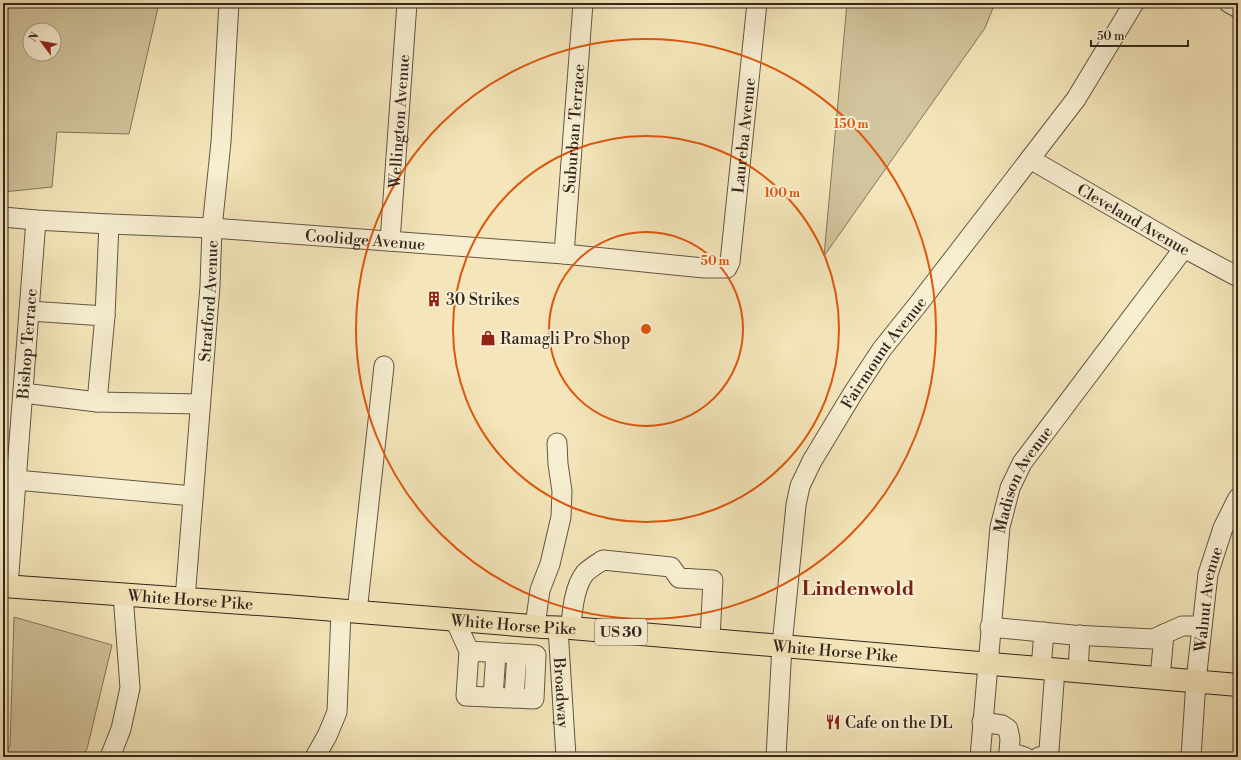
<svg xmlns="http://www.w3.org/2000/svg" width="1241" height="760" viewBox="0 0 1241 760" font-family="'Libre Bodoni',serif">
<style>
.green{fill:#d3c59f;stroke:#83755e;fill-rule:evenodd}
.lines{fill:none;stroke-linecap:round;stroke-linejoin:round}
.minor-casing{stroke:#635544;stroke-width:21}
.highway-casing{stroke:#33251d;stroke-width:24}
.minor{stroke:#f8efd2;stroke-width:19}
.highway{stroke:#f4e6ba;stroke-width:22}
.ring{fill:none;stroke:#df560d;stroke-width:2}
.labels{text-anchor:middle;stroke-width:4;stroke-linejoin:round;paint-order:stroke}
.shield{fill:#f8efd2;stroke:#6e6253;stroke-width:1}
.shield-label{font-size:15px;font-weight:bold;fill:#33251d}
.street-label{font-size:16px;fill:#33251d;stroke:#f8efd2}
.poi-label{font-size:16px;fill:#33251d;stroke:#f8efd2;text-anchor:start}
.district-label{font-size:20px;font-weight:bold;fill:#7a1f14;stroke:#f8efd2}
.centre{fill:#df560d;stroke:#f8efd2;stroke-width:2}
.ring-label{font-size:12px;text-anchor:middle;font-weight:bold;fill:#df560d;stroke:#f8efd2;stroke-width:4;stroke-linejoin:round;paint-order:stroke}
</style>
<rect width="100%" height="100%" fill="#f4e6ba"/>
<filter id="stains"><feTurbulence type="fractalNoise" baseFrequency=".005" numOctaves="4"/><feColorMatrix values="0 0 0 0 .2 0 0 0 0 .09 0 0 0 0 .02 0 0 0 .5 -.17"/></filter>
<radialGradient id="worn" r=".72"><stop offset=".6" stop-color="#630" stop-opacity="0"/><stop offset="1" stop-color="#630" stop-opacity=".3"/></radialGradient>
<path class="green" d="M3,3H159L129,134L57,132L52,187L3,192ZM30,30H54V54H30Z
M847,3H995L985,28L824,256Z
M14,617L112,645L87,749L81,757H3V749L10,747Z"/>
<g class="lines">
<g class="minor-casing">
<g id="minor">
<path d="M1229,3L1238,8"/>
<path id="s1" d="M1030,159L1184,248L1238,277"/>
<path id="s2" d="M3,217L36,220L109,224L212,228L564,254L704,268H727L730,262L757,3"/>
<path id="s3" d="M390,241L407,3"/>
<path id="s4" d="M564,254L583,3"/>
<path d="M29,311L105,316L97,402L200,404"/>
<path d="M105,316L109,224"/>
<path d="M23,393L97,402"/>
<path d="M16,480L193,496"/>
<path id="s5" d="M8,586L36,220"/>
<path id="s6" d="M185,599L210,286L212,228L221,142L229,3"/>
<path d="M455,620L469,651L466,696L534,699L536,655L469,651"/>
<path d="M535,626L540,590L550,564L561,517L562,491L558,464L557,443"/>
<path d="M990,627L1073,635L1153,639L1182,626H1202"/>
<path id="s7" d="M558,628L566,757"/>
<path d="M571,628C572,611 574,587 585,573C590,568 597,564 603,560L671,567L679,578L713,580L710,639"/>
<path d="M1041,668L1044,632"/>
<path d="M1078,672L1080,635"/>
<path d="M1160,678L1164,634"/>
<path d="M493,697L496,653"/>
<path d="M514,698L517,654"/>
<path d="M982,722L1002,725L1008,729L1010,739L1009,752L1025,757"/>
<path d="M110,757L121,729L130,688L123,594"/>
<path d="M315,757L327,736L337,712L341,611L357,612L384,366"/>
<path id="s8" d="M776,757L782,645L796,505L800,486L812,461L853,393L882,349L919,303L1076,99L1134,3"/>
<path id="s9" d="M980,757L1000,527L1010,488L1022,463L1184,248"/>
<path d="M1039,757L1047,755L1049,750L1055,669"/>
<path id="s10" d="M1191,757L1196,681L1208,574L1223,528L1238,498"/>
</g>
</g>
<g class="highway-casing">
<g id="highway">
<path id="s11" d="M3,586L286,606L543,627L571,628L1238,685"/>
</g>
</g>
<use href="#minor" class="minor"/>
<use href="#highway" class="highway"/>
</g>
<g class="ring">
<circle cx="646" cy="329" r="97"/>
<circle cx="646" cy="329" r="193"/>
<circle cx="646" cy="329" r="290"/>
</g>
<defs>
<g id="building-bare" transform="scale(1.2)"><path d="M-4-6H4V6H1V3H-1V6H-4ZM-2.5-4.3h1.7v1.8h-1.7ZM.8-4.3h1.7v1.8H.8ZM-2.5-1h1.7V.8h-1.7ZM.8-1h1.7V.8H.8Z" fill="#8f2418" stroke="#f8efd2" stroke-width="2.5" paint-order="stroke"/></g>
<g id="shop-bare" transform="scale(1.2)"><path d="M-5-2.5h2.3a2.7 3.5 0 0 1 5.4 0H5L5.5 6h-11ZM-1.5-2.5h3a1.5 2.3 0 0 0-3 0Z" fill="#8f2418" stroke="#f8efd2" stroke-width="2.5" paint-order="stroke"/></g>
<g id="restaurant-bare" transform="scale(1.2)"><path d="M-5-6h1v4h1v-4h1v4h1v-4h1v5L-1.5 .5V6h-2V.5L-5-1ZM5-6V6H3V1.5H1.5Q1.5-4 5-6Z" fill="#8f2418" stroke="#f8efd2" stroke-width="2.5" paint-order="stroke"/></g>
</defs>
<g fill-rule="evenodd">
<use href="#building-bare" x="434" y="299"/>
<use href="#shop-bare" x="488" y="338"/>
<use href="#restaurant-bare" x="833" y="722"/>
</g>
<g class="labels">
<rect class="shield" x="595" y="619" width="52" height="26" rx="3"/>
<g class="shield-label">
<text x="621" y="637">US 30</text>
</g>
<g class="street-label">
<text dy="6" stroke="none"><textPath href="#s3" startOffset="120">Wellington Avenue</textPath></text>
<text dy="6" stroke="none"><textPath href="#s4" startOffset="126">Suburban Terrace</textPath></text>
<text dy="6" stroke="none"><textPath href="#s2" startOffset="860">Laureba Avenue</textPath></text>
<text dy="6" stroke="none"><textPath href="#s1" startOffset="120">Cleveland Avenue</textPath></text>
<text dy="6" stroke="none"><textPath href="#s2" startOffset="363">Coolidge Avenue</textPath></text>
<text dy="6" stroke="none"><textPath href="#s6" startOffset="299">Stratford Avenue</textPath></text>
<text dy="6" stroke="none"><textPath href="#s5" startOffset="243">Bishop Terrace</textPath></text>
<text dy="6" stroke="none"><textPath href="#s8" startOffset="430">Fairmount Avenue</textPath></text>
<text dy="6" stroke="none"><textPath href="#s9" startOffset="284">Madison Avenue</textPath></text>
<text dy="6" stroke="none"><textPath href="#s11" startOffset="188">White Horse Pike</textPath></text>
<text dy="6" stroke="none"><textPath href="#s10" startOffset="159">Walnut Avenue</textPath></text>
<text dy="6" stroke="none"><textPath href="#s11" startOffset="512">White Horse Pike</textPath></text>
<text dy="6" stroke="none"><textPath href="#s11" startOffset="835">White Horse Pike</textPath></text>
<text dy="6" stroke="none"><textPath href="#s7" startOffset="65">Broadway</textPath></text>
</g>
<g class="poi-label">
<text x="446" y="305">30 Strikes</text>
<text x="500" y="344">Ramagli Pro Shop</text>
<text x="845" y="728">Cafe on the DL</text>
</g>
<g class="district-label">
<text x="858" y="595">Lindenwold</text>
</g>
</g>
<circle cx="646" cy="329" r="6" class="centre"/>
<g class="ring-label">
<text x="851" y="128">150 m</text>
<text x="782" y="197">100 m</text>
<text x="715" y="265">50 m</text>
</g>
<rect width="1241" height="760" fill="none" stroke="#f4e6ba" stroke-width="16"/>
<rect x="4" y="4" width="1233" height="752" fill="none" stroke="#33251d" stroke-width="2"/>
<rect x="8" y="8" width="1225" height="744" fill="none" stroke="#33251d"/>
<g transform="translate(42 42) rotate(302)"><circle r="19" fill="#f8efd2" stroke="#a99e8a"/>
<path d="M0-3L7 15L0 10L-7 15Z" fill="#8f2418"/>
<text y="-6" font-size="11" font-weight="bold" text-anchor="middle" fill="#33251d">N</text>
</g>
<path d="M1091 40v6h97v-6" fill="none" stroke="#33251d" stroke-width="2"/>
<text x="1097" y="40" font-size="12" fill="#33251d" stroke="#f8efd2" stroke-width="3" paint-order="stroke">50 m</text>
<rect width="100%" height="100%" filter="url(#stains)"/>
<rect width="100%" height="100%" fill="url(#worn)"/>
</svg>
